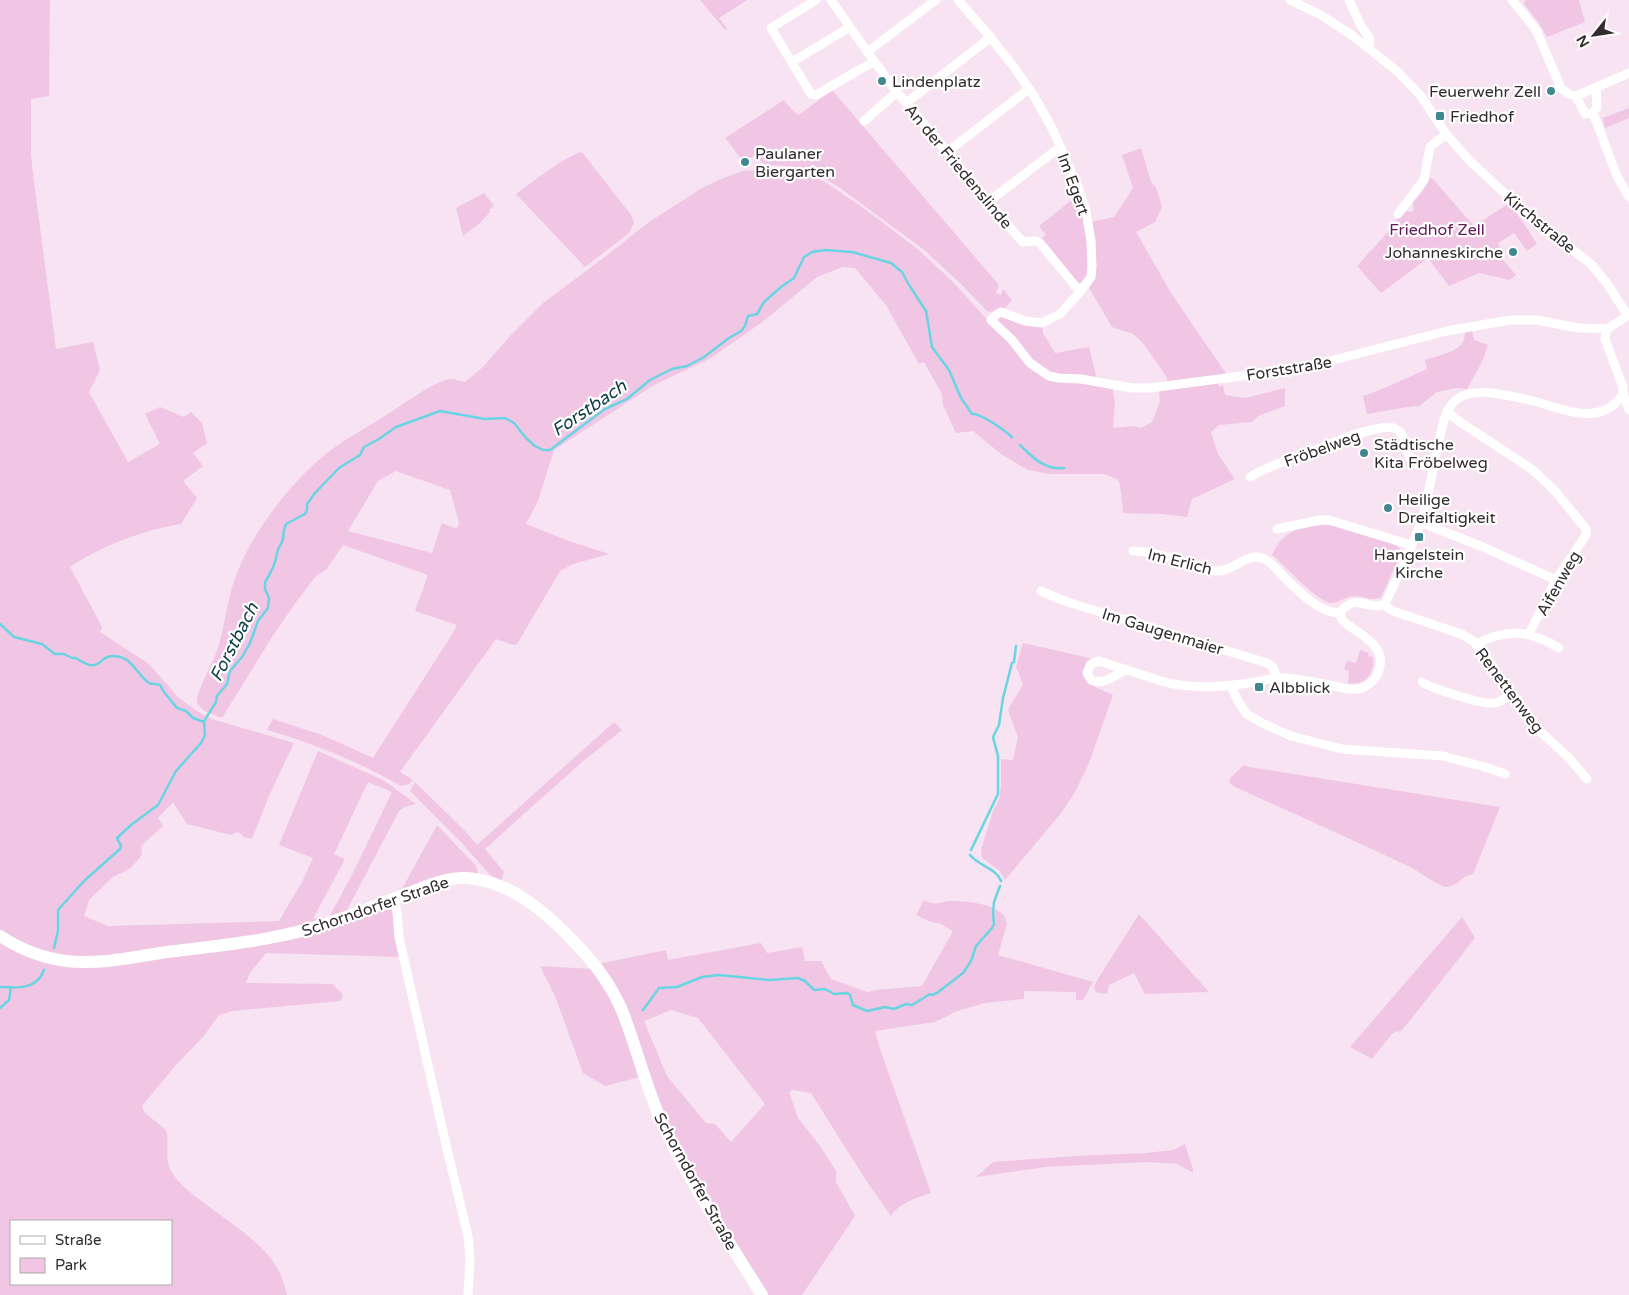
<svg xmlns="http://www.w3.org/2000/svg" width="1629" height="1295" viewBox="0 0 1629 1295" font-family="'Varela Round',sans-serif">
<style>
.green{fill:#f0c6e4;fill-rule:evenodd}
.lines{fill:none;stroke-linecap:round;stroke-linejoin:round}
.stream{stroke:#69d4e2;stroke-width:2.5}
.minor{stroke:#fff;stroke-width:9}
.secondary{stroke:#fff;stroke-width:12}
.poi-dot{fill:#408790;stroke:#fff;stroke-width:2}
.labels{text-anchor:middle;stroke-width:4.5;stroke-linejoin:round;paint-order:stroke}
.poi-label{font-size:16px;fill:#322b30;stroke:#fff;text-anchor:start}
.street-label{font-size:16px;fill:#322b30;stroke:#fff}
.park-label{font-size:16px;fill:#651957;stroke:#fff}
.water-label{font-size:18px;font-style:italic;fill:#0b3e44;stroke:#fff}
</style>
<rect width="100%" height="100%" fill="#f7e3f1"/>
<path class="green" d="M0,0H50L49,96L31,99V154L33,174L56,349L93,342L100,370L89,392L128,462L160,444L145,414L160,407L184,417L191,412L202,423L207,443L193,453L203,466L183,481L197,498L181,524C142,530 102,546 70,567L102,627L100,632L149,664L179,698L200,713L212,719L294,743L268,798L252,839L244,837L238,832L231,835L187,824L173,802L158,818L163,826L141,846L142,855L131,868L113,877L89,900L84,916L108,926L279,921L302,882L313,858L279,845L318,751L383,780L416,804L405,807L399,811L348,908L347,913L296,929L90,958L40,952L0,932ZM368,782L392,792L352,875L329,917L313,919L345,859L334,854Z
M700,0H747L719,18L727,28L725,30Z
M1525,0H1579L1585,22L1547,37L1539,23L1524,4Z
M832,90L999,285L996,293L1001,295L1003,289L1012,300L1003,310L992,312L987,311L960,283L923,249L840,188L824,178L808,170L789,166L766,165L754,156L743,161L725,138L784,100L793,111L799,115Z
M1629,108V118L1605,128L1603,118Z
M1141,148L1151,182L1156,187L1162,207L1155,222L1136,232L1171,293L1227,375L1217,378L1219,387L1223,385L1225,395L1245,398L1285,388V406L1258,416L1252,422L1219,425L1211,432L1218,454L1235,479L1192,499L1187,517L1162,514L1123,513L1120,484L1117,479L1104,474H1050L1028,470L1001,454L973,431L956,433L943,405L942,394L924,362L919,364L886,305L855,268L843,267L817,277L761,323L711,358L654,385L554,450L538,501L526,524L569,541L609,554L573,564L560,571L517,644L513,645L496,639L400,772L413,780L409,784L401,786C357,761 315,744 267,730L273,719L322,735L373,758L451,636L457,625L415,611L428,575L343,545L326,570L316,576L296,602L272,637L222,718L204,711L197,703C195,695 213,662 217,651C225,628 226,604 234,581C249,537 286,488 321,458C342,440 368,427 391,412C405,403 435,381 450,379C455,379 460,381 465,382L483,367L510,336L542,304L610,253L649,222L702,188L723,178L743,171L770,169L790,171L806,174L825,182L862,207L919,250L952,281L992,325L998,316L1042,325L1043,333L1055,353L1089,347L1097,379L1112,387L1115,404L1113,428L1133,426L1141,428L1152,422L1160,402L1159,390L1167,384V377L1142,342L1133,334L1112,327L1088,286L1090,222L1114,217L1133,188L1122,155ZM396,471L450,490L459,523L457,529L442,523L432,553L348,531L378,481Z
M582,152L631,215L634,223L629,233L585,267L516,194C530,184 568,154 582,152Z
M1430,178L1433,179L1474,226L1508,204L1521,219L1537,244L1527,251L1514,233L1498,243L1501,249L1498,254L1516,275L1510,280L1479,273L1449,286L1428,258L1381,293L1357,266L1387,233L1402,213L1406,211L1411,212L1414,210L1413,202L1423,191Z
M484,193L494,206L489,210L490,212L480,223L463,236L456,208Z
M1077,196L1087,229L1088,277C1084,281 1082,284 1076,283L1041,239L1046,235L1039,226Z
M1472,331L1474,340L1488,345L1483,360L1467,389L1457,388L1437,392L1418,407L1414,406L1367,414L1363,396C1385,389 1406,378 1427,369L1425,360C1440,355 1465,352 1465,333Z
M1325,525L1334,526L1393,544C1399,546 1401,550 1400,556L1381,597C1372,602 1364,596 1355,596C1346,596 1340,602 1333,603C1319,605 1284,564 1272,555C1284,530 1299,527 1325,525Z
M1023,643L1089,658V660L1084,670C1085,686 1101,689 1113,695L1089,763L1075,792L1062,812L1005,880L1000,871L982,858L981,850L993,811L999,800L1001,786V759L1013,760L1018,737L1008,710L1023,684L1016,667Z
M1360,650L1369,653L1368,656L1373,657C1375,673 1365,686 1348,683L1349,671L1344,669L1347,661L1356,663Z
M614,722L622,730L582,762L485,849L504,872L501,882L490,875L461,842L410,791L415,782L465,831L477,845Z
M1244,765L1249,767L1500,807L1473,874C1463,875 1456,887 1446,887C1440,887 1417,870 1410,867C1351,839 1292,813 1233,786L1230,783V778Z
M437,825L476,866L478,872L477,874L403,891L402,889Z
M924,900C939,907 936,902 950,901C964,901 992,903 1002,914C1005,916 1006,921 1007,924L998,955L1093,982L1083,1000H1076V992L1024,991V999L985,1003L957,1011L935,1022L875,1031L880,1049L931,1193C917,1198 900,1202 891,1216L867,1182L811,1093L793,1090L789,1092L798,1118L820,1146L836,1171V1182L855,1216L802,1295H766L670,1132L598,964L666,950L668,960L761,943L767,953L802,947L805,961H821L831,979L867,992L875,990L922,986L953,931L939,923L931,922L916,915ZM671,1010L698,1018L765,1104L731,1142L715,1124L706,1123L667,1076L644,1021Z
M388,905L393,907L402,957L266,953L250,973L246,983L332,984L343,994L341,1001L233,1011L219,1015L203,1037L175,1066L142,1106L144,1112L166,1130C170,1144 164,1158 171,1171C179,1184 192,1194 204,1203C225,1219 260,1241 274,1263C281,1273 284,1283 287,1295H0V940L45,962L234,947ZM11,1221H171V1284H11Z
M1139,914L1209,992L1145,994L1134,973L1109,985L1107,994L1099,993L1095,991L1094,987L1098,979Z
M1462,917L1475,938L1416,1013L1400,1032L1397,1031L1392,1034L1372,1059L1350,1047Z
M540,966L592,969L613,1001L640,1077L605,1086L583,1073L555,996Z
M1185,1144L1193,1169V1172H1192L1177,1164L1149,1162L1045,1167L976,1177L993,1162L1076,1156L1146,1153L1173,1150Z"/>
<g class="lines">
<path class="stream" d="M1020,445C1033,458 1045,470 1064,468
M0,624L14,637L42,644L55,654H64L72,658H76C102,676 97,655 114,656C133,657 135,673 149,683C152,685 156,683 160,685L164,692L177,708L186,711L193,718L204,722
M971,850L998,794V756L993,737L999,725L1003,698L1012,663L1014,662L1016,646
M970,855C979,866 996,868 1001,881
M54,948L58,931V910L84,881L120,849L121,846L117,838L131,825L158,805L176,771L201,743L205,735L204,722L206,718L216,702L217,696L227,684L230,671L242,657L250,643L258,621L268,608L269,598L265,589V582C271,573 275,565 277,554C277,548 282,544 283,539C283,534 284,529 286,524L305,514L307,510V504L315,493L339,468L360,455L364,447L379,439L396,427L440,411L485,419L505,418L514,423L526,438L535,446L543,450H550L605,409L627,399L650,380L672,369L687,366L704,357L729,338L741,331L745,326L748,316L757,314L764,302L781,287L794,278L804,257L812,252L825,250L852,252L891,263L902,272L909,285L926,311L932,347L949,370L961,398L972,414C981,413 1004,430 1012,437
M0,987C17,988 37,990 44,970
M0,1008L9,1000L11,987
M643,1010L659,988L677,987L702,977L719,975L770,980L798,978L805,981L814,990L825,989L834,994L847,993L850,995L853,1005L867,1011L885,1007L894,1009L906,1004L912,1005L930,994L932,995L937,993L963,973L971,961L976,946L992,928L994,924L993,913L994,902L1000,886"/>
<path class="minor" d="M816,0L771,28L811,94L815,95L818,94L857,71L874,62
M831,0L871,57L897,92L1018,237L1023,242L1035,241L1040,243L1080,292
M958,0L986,32L1014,67L1034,96L1053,130L1078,187L1086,211L1091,241L1092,267L1091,277L1080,292L1060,314L1042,323L1025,321L1001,312L997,314L991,320L1012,340L1030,363L1049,376L1059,378L1081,379L1132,388H1150L1302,368L1447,331L1510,320H1537L1578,328L1607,329
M1290,0L1321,15L1353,36L1397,71L1421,96L1446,134L1470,161L1527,214L1591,264L1606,282L1628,316
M1349,0L1361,26L1370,39L1369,48
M1512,0L1531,23L1537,32L1561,88L1568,94L1576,96L1629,73
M867,52L936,0
M792,62L850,27
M1576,96L1585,114L1593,113L1597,107L1596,88
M906,103L991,37
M1593,113L1617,176L1629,197
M864,121L897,92
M947,152L1029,89
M988,202L1060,147
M1398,214L1424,180L1430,147L1446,134
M1607,329L1605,339L1623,387V394L1629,410
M1607,329L1629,315
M1447,411L1457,420L1533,470L1556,492L1586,529V535L1556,580L1529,634
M1250,477C1268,466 1288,460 1307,453C1331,444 1356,432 1381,428C1386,427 1392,427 1396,429C1409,436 1404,453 1413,463L1433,468
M1420,522L1483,547L1556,580
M1277,529L1320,520H1329L1411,545
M1133,551C1153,551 1173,559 1192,565C1200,567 1209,571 1218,571C1234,571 1248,551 1264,559C1272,562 1278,571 1284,577C1296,589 1322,616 1340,612
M1041,591L1064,601L1267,663L1273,667L1277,678
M1385,604C1397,578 1411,551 1420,524C1429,497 1432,469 1439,442C1442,428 1444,411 1456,400C1465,392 1480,392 1492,393C1507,395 1522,398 1537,402C1565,410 1602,427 1623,394
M1385,604L1387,607L1393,611L1461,634L1473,641L1485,655L1531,723L1570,759L1587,779
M1340,612C1359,591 1367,612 1385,604
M1476,644C1508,628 1529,630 1559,648
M1126,669C1116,675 1103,686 1091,680L1087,673L1090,665L1098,661H1099L1161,681C1193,690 1223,687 1255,682C1263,681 1270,678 1278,678C1295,677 1314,682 1330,685C1339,687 1348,690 1357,689C1367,688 1376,680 1379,670C1387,645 1360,635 1344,622L1341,618L1340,612
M1422,682C1432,688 1482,705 1493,703C1500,703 1505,698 1510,694
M1231,686L1239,703L1247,714L1262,723L1291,736L1342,749L1443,756L1485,767L1505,774
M394,899L397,912L399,937L447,1149L468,1236L470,1259L468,1295"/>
<path class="secondary" d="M0,936C20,949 42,958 66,961C99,965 134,957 167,952C224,945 282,940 337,920C360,913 381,903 404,895C424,887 445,877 467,878C510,881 546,912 574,942C594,962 612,986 623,1013C637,1049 646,1087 662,1123C690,1183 727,1239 762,1295"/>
</g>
<g class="poi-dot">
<circle cx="882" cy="81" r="5"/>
<circle cx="1551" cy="91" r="5"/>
<rect x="1435" y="111" width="10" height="10" rx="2.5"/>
<circle cx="745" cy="162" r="5"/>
<circle cx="1513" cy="252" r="5"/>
<circle cx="1364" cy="453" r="5"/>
<circle cx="1388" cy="508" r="5"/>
<rect x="1414" y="532" width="10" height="10" rx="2.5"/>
<rect x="1254" y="682" width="10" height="10" rx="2.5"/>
</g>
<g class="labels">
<g class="poi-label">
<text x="892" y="87">Lindenplatz</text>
<text x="1541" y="97" text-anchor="end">Feuerwehr Zell</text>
<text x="1450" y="122">Friedhof</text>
<text x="755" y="159">Paulaner<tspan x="755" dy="18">Biergarten</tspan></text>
<text x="1503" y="258" text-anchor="end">Johanneskirche</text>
<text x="1374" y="450">Städtische<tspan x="1374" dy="18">Kita Fröbelweg</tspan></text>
<text x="1398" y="505">Heilige<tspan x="1398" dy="18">Dreifaltigkeit</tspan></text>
<text x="1419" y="560" text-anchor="middle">Hangelstein<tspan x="1419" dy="18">Kirche</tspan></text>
<text x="1269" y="693">Albblick</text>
</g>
<g class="street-label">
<text transform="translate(959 166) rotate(50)" y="6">An der Friedenslinde</text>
<text transform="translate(1074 184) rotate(70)" y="6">Im Egert</text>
<text transform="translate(1540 222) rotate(39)" y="6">Kirchstraße</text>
<text transform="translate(1289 368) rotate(-9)" y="6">Forststraße</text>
<text transform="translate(1322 448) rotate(-20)" y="6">Fröbelweg</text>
<text transform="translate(1180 561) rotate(14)" y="6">Im Erlich</text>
<text transform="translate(1558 583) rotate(-60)" y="6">Aifenweg</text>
<text transform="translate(1163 631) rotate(17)" y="6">Im Gaugenmaier</text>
<text transform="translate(1510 690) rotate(53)" y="6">Renettenweg</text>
<text transform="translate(375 906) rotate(-19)" y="6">Schorndorfer Straße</text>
<text transform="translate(696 1181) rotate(61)" y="6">Schorndorfer Straße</text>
</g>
<g class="park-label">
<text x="1437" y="235">Friedhof Zell</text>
</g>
<g class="water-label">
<text transform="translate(589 408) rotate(-34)" y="6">Forstbach</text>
<text transform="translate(234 642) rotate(-63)" y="6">Forstbach</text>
</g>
</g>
<rect x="10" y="1220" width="162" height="65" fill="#ffffff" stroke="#adaaac"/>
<rect x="20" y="1236" width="25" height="8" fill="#ffffff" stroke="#adaaac"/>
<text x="55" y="1245" font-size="15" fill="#322b30">Straße</text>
<rect x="20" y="1258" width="25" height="15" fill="#f0c6e4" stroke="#adaaac"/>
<text x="55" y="1270" font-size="15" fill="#322b30">Park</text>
<g transform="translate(1594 35) rotate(240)" stroke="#ffffff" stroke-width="4" paint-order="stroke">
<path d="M0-4L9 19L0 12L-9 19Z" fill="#322b30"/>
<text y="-8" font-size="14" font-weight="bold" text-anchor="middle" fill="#322b30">N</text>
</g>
</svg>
